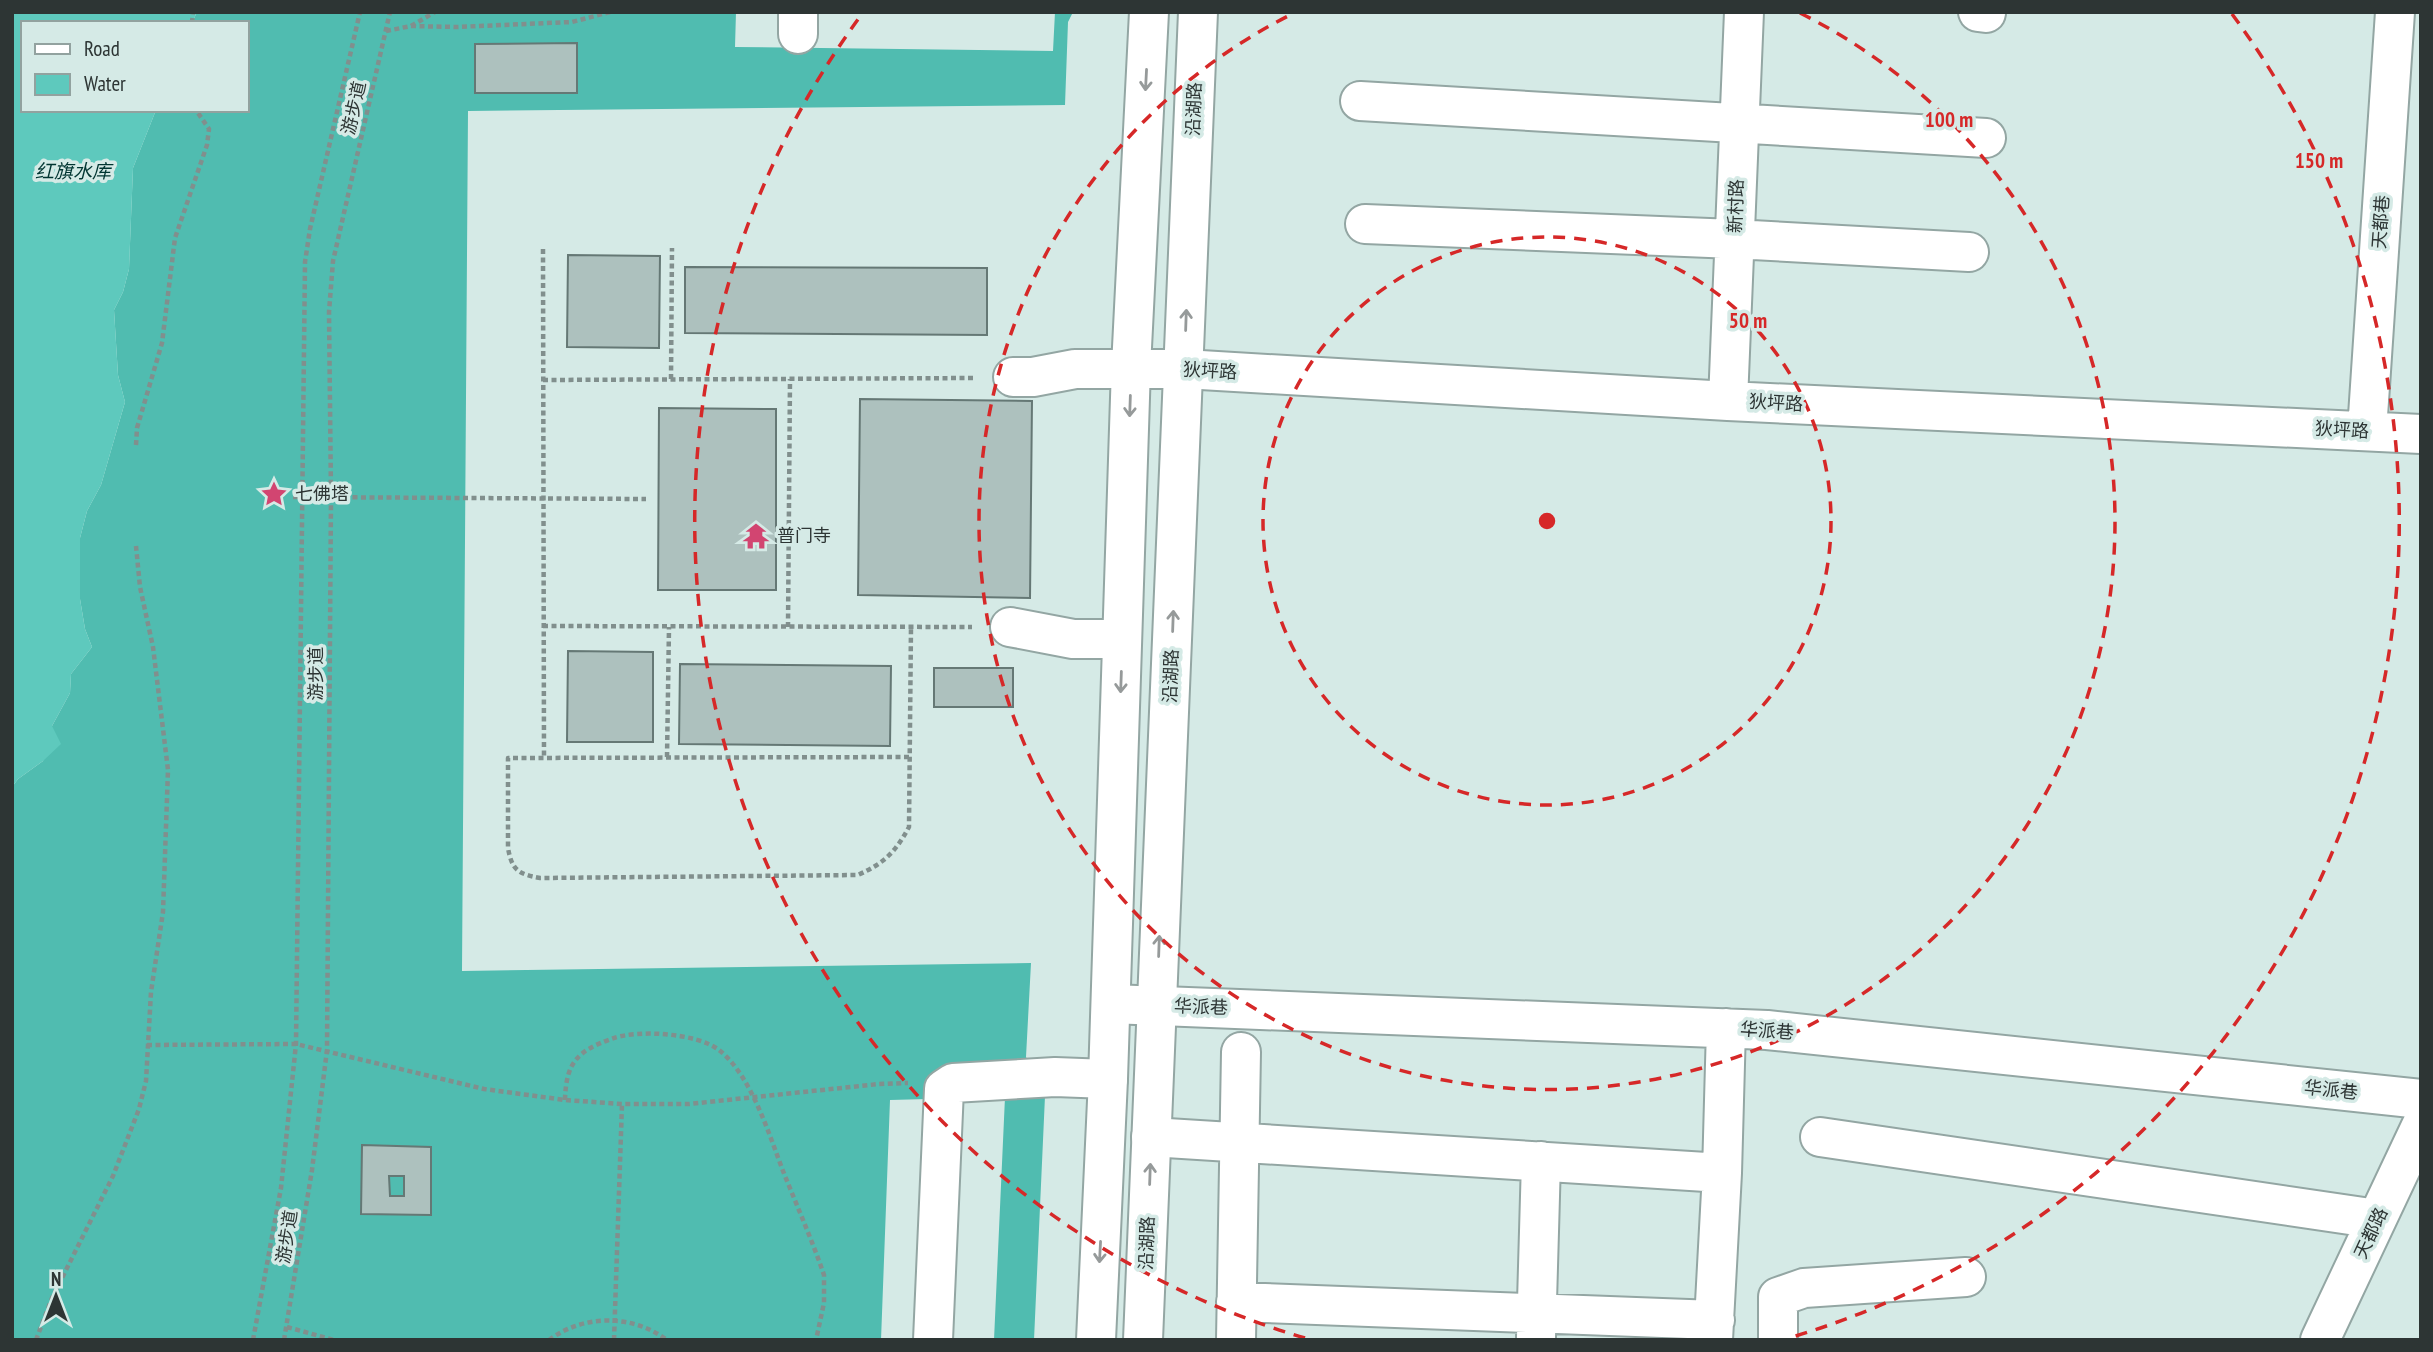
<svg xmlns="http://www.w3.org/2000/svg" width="2433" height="1352" viewBox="0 0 2433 1352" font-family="'PT Sans Narrow','Noto Sans SC',sans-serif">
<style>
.forest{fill:#50bcb0}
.water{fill:#5ec9bd}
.building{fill:#adc1be;stroke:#657875;stroke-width:2;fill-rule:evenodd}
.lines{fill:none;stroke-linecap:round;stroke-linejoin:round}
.minor-casing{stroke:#93a6a3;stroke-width:42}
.major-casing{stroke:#93a6a3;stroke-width:42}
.path{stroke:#818f8d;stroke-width:4.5;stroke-dasharray:5 3.5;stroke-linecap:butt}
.minor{stroke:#fff;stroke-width:38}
.major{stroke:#fff;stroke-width:38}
.oneway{stroke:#969a9a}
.ring{fill:none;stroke:#d62828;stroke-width:3.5;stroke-dasharray:12 9}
.labels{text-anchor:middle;stroke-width:7;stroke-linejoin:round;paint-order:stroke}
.street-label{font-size:18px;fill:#2d3534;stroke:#d5eae6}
.poi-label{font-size:18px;fill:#2d3534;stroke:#d5eae6;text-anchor:start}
.water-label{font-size:19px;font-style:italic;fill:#003531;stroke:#d5eae6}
.centre{fill:#d62828;stroke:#d5eae6;stroke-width:3.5}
.ring-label{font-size:21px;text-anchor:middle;font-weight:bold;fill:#d62828;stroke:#d5eae6;stroke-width:7;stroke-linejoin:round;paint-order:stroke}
</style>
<rect width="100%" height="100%" fill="#d5eae6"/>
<path class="forest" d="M197,12H736L735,47L1053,51L1055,12H1073L1068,22L1065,105L468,111L462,971L1031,963L1026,1057L1045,1096L1034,1340H994L1005,1097L890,1100L881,1340H12V787L18,779L43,761L52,726L70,693L71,674L92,647L85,629L80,599V538L87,511L101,485L125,402L118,375L114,310L123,292L129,269L133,168L156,110H247V23H192Z"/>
<path class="water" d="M12,12H197L192,23H23V110H156L133,168L129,269L123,292L114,310L118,375L125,402L101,485L87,511L80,538V599L85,629L92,647L71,674L70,693L52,726L61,744L43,761L18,779L12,787Z"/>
<path class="building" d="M577,43V93H475V44Z
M568,255L660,256L659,348L567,347Z
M685,267L987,268V335L685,333Z
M860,399L1032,401L1030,598L858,595Z
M659,408L776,409V590H658Z
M568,651L653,652V742H567Z
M680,664L891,666L890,746L679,744Z
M934,668H1013V707H934Z
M362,1145L431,1147V1215L361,1214ZM389,1176H404V1196H390Z"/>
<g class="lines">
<g class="minor-casing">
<path id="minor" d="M798,12V34
M1978,12L1986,13
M1360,101L1986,138
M1365,224L1734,239L1969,252
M1013,377H1033L1075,369H1184L1728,401L2421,434
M1728,401L1744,12
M2367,431L2395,12
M1010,627L1073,639H1122
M1111,1004L1767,1030L2421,1099
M1151,1137L1722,1173
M1820,1137L2377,1219
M1236,1302L1715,1320
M1536,1337L1541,1161
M933,1340L944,1089L953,1083L1055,1077L1108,1079
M1236,1340L1241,1052
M1713,1340L1722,1173L1726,1028
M1778,1340V1297L1804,1288L1966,1277
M2320,1340L2421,1126"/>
</g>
<g class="major-casing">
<path id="major" d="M1096,1340L1108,1079L1131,367L1149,12
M1143,1340L1198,12"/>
</g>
<path class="path" d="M192,23L193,12
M411,26L456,27L572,22L610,12
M386,31L411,26L435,12
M543,249L544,758
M671,379L672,248
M543,380L976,378
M136,445L137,428L162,343L175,238L207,145L209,129L196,110
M293,497L646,499
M543,626L972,627
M788,627L790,379
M667,757L669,627
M909,757L508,758V848C512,871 519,874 540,878L858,875C884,863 895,853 909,827L911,627
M147,1045L296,1044L484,1089L565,1100L622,1104H689L879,1084L908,1083
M565,1100C566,1063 577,1051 611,1039C637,1029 697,1033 719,1050C751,1075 769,1134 783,1171C797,1206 812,1240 824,1275V1303L816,1340
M287,1327L334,1340
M36,1340L52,1298L113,1176L139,1109L146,1081L151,992L163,912L168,770L153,647L140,587L136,546
M253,1340L281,1188L296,1044L305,262L310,229L360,12
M284,1340L312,1170L327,1050L331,496L329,312L333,261L390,12
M549,1340C584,1314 632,1314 667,1340
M614,1340L622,1104"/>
<use href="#minor" class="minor"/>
<use href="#major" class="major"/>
</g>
<defs><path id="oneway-shaft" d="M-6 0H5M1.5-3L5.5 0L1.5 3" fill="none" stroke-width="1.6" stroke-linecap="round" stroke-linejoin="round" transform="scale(1.75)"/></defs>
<g class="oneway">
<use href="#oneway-shaft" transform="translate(1146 80) rotate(93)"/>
<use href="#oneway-shaft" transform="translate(1186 320) rotate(-88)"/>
<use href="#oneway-shaft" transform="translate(1130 406) rotate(92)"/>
<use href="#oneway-shaft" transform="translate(1173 621) rotate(-88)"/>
<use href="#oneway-shaft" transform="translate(1121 682) rotate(92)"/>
<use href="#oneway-shaft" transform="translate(1159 946) rotate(-88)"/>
<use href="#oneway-shaft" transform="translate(1150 1174) rotate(-88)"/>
<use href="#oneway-shaft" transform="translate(1100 1252) rotate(93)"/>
</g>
<g class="ring">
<circle cx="1547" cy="521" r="284"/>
<path d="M1800 13A568 568 0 1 1 1294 13"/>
<path d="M1305 1338A852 852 0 0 1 862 14M2232 14A852 852 0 0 1 1789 1338"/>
</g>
<defs>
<g id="sight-bare" transform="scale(2.1)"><path d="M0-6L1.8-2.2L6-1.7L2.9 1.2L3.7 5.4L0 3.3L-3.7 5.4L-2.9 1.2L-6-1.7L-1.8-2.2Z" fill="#d24571" stroke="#d5eae6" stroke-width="2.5" paint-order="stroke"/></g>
<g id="temple-bare" transform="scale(2.1)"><path d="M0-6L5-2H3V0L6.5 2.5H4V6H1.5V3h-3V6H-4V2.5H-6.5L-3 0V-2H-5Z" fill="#d24571" stroke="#d5eae6" stroke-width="2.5" paint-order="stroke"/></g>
</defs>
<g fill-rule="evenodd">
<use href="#sight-bare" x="274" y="494"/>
<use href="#temple-bare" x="756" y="536"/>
</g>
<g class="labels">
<g class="street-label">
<text transform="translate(354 108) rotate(-77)" y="6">游步道</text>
<text transform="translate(1194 109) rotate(-88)" y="6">沿湖路</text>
<text transform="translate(1736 206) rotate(-88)" y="6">新村路</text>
<text transform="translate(2381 222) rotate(-86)" y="6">天都巷</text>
<text transform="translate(1210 371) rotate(3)" y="6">狄坪路</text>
<text transform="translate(1776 403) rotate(3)" y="6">狄坪路</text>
<text transform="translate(2342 430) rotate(3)" y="6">狄坪路</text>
<text transform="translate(316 674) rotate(-90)" y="6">游步道</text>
<text transform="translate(1171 676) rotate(-88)" y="6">沿湖路</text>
<text transform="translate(1201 1007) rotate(2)" y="6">华派巷</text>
<text transform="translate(1767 1031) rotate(4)" y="6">华派巷</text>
<text transform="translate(2331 1090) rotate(6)" y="6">华派巷</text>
<text transform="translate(2371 1233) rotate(-65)" y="6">天都路</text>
<text transform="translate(287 1237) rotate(-81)" y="6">游步道</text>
<text transform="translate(1147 1243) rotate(-88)" y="6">沿湖路</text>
</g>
<g class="poi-label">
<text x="295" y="500">七佛塔</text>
<text x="777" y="542">普门寺</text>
</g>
<g class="water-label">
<text x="73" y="178">红旗水库</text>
</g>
</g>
<circle cx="1547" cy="521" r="10" class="centre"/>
<g class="ring-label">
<text x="1949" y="127">100 m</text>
<text x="2319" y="168">150 m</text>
<text x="1748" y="328">50 m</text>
</g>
<rect width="2433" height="1352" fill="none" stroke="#2d3534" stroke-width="28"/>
<rect x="21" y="21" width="228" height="91" fill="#d5eae6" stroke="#92a29f" stroke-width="2"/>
<rect x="35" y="44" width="35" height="10" fill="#ffffff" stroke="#92a29f" stroke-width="2"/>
<text x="84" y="56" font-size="21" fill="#2d3534">Road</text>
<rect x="35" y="74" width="35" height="21" fill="#5ec9bd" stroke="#92a29f" stroke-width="2"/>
<text x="84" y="91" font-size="21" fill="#2d3534">Water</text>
<g transform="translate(56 1296)" stroke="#d5eae6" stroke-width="5" paint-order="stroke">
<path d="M0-5L12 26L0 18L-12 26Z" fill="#2d3534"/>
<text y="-10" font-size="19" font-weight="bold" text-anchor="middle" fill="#2d3534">N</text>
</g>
</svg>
